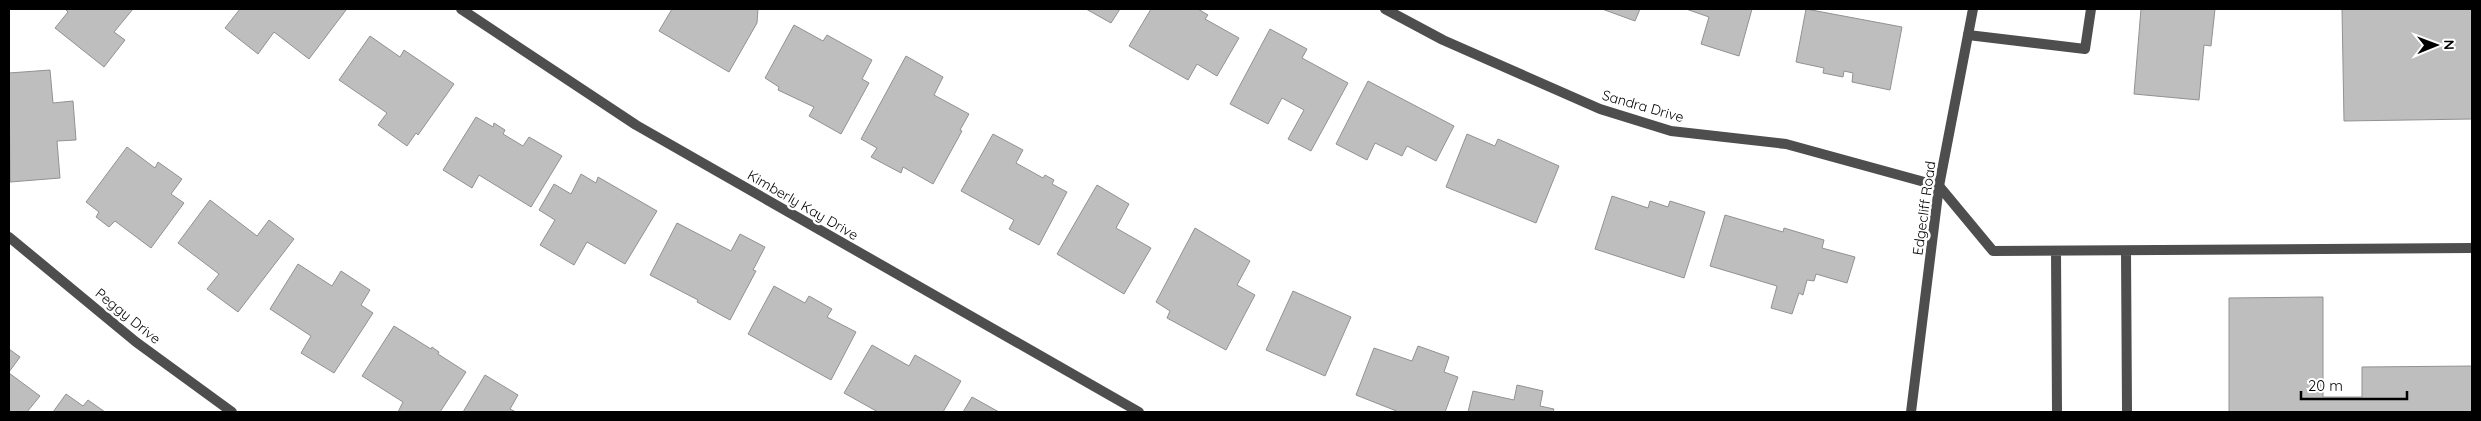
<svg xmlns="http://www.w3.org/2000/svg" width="2481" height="421" viewBox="0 0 2481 421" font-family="Quicksand,sans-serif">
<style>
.building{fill:#bebebe;stroke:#929292}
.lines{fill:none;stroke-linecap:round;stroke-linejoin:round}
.service{stroke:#4e4e4e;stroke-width:10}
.minor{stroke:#4e4e4e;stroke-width:10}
.tertiary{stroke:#4e4e4e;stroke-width:10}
.labels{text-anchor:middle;stroke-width:5;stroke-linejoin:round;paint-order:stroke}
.street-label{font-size:14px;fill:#000;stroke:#fff}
</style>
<rect width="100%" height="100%" fill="#fff"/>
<path class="building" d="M65,9H133L114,32L125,40L104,67L55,28L68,12Z
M240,9H344L346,10L309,59L274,32L258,54L225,28Z
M672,9H758L757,23L729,72L659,31Z
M1086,9H1120L1111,23Z
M1151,9H1198L1208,15L1205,19L1239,38L1217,76L1197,64L1188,80L1129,46Z
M1602,9H1640L1635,21Z
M1686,9H1752L1739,56L1701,44L1709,17Z
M1806,9L1902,27L1890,90L1852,82L1853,73L1844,71L1843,77L1823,73L1824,68L1796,62Z
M2141,9H2215L2211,46L2204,45L2199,100L2134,94Z
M2342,9H2472V119L2344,121Z
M794,25L823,41L827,35L872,60L862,79L869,83L841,134L809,116L814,107L778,90L779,87L765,78Z
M1270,29L1307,49L1302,58L1348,83L1311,151L1288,139L1304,110L1282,98L1268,124L1230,104Z
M370,36L400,57L404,50L454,84L418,135L416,133L407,146L378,125L387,113L339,80Z
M906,56L943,77L934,95L969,114L960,130L962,131L933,184L903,167L901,173L871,157L877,148L861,139Z
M50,70L53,103L73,101L76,140L57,141L60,178L10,182L9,73Z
M1368,81L1454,126L1436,161L1407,146L1402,156L1375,143L1367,160L1336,144Z
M476,117L493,127L494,123L505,130L503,134L523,146L529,137L562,156L531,207L479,175L472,188L443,170Z
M993,134L1023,150L1016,163L1043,178L1045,175L1054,180L1052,184L1067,192L1039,245L1009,229L1014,220L961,191Z
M1467,134L1495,146L1498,139L1559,166L1536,223L1446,187Z
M127,147L155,168L158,162L182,179L171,194L184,203L151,248L115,221L109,227L96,217L99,212L86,202Z
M581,174L596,183L598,177L657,211L625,264L587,242L574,265L540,245L555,220L539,210L554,184L571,194Z
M1097,185L1129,204L1116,228L1151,248L1124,294L1057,254Z
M1612,196L1648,208L1650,201L1668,207L1670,201L1705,212L1684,278L1595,249Z
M210,200L257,236L269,220L294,239L238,312L207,289L219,274L178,243Z
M1725,215L1783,232L1784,228L1824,240L1822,248L1855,257L1847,283L1816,274L1814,281L1807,280L1803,295L1799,293L1792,314L1771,308L1777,286L1710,266Z
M677,223L731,251L740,234L765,247L753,270L756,271L730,320L697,302L698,300L650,275Z
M1195,228L1250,261L1237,285L1255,295L1226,350L1167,318L1170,311L1156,302Z
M298,264L332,286L341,271L370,290L361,305L373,313L334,373L301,353L311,336L270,309Z
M774,286L805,303L809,296L832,309L827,317L856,332L831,380L748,334Z
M1293,291L1351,317L1325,376L1266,350Z
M2323,297V397H2362V367L2472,366V412H2229V298Z
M394,326L431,349L432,347L439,352L438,354L466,372L440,412H398L403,402L362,376Z
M872,345L909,366L915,355L961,381L943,412H878L844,393Z
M1418,346L1449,357L1444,372L1458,377L1445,412H1399L1356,395L1374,348L1412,361Z
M9,349L20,357L9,372Z
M9,373L40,396L27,412H9Z
M485,375L518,395L510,409L516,412H463Z
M1517,385L1543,391L1540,406L1554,409L1553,412H1468L1473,391L1514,400Z
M66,394L83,406L88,400L105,412H53Z
M972,397L999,412H963Z"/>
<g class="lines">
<path class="service" d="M1968,35L2085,49L2091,9
M1939,186L1993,251L2472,248
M2056,251L2057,412
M2126,251L2127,412"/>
<path class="minor" d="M461,9L636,125L1139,412
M1385,9L1443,40L1600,109L1671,131L1786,144L1939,186
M9,237L136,342L232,412"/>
<path class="tertiary" d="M1911,412L1939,186L1973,9"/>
</g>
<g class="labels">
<g class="street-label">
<text transform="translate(1643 106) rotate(16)" y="5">Sandra Drive</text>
<text transform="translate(803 205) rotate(30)" y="5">Kimberly Kay Drive</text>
<text transform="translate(1924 208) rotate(-82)" y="5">Edgecliff Road</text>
<text transform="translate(128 316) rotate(39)" y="5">Peggy Drive</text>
</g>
</g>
<rect width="2481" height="421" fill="none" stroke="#000000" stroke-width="20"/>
<g transform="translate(2436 45) rotate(89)" stroke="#ffffff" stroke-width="4" paint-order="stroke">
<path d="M0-4L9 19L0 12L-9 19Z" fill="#000000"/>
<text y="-8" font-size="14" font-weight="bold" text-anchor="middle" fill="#000000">N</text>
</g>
<path d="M2301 391v8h106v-8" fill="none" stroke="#000000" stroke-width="2.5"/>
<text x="2308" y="391" font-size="15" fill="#000000" stroke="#ffffff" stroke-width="4" paint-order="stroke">20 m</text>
</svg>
